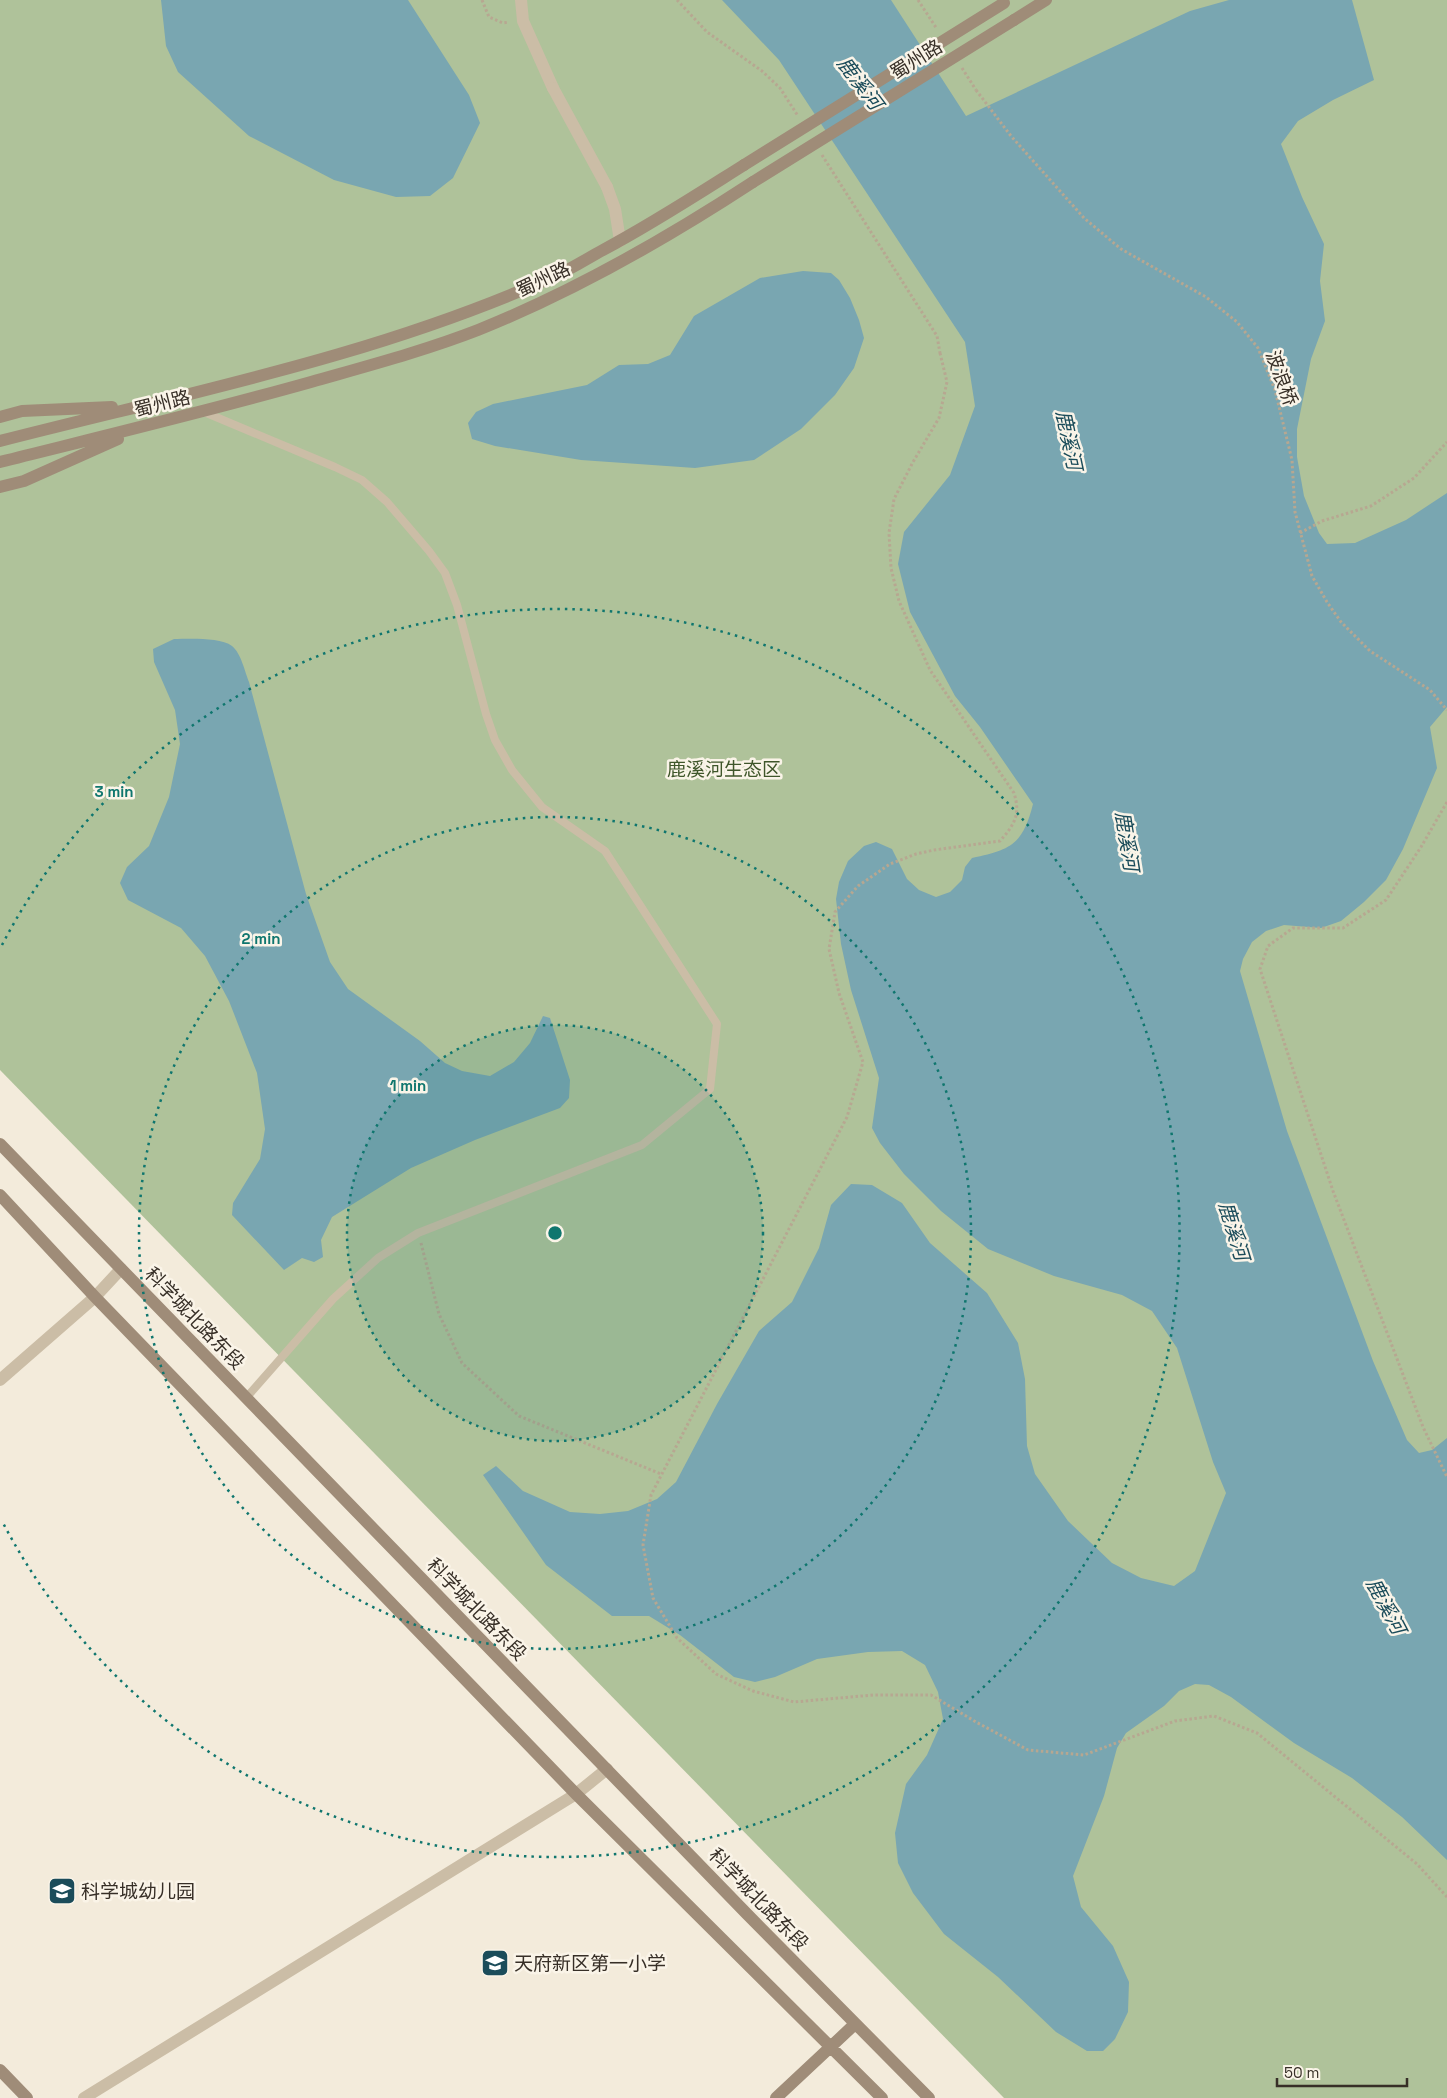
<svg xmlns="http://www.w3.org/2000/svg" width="1447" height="2098" viewBox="0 0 1447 2098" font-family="'Space Grotesk','Noto Sans SC',sans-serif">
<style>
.green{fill:#afc29a}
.water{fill:#79a6b1}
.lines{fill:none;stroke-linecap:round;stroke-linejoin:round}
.path{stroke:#b7a791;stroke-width:3;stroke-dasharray:2.5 2.5;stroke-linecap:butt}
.lane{stroke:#cbbda6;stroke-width:8}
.street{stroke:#cbbda6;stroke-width:12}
.secondary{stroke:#9f8c78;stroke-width:12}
.path-bridge{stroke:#b7a791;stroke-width:3;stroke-dasharray:2.5 2.5;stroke-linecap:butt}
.street-bridge{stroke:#cbbda6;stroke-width:12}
.secondary-bridge{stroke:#9f8c78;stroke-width:12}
.ring{fill:none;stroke:#0f766e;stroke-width:2.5;stroke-dasharray:2.5 5}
.labels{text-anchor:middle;stroke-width:5;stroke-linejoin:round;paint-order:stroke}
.street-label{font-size:19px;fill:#372f27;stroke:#faf4e8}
.park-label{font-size:19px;fill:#3f562a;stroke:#faf4e8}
.poi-label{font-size:19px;fill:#372f27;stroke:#faf4e8;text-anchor:start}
.water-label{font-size:20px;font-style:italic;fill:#1b4c5a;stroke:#faf4e8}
.centre{fill:#0f766e;stroke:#faf4e8;stroke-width:2.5}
.ring-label{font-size:15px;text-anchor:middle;font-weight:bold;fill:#0f766e;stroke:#faf4e8;stroke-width:5;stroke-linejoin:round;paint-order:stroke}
</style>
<rect width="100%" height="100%" fill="#f3ebdb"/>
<path class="green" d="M0,0H1447V2098H1004L0,1070Z"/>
<path class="water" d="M161,0H408L469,95L480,123L453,178L430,196L396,197L334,180L249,136L178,72L166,46Z
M722,0H891L966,116L1190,11L1229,0H1352L1374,80L1333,100L1298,121L1281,144L1302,197L1324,244L1320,281L1325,321L1311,359L1297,429V457L1304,496L1319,533L1327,544L1355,543L1406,520L1447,493V707L1430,727L1437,768L1403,849L1386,880L1364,902L1341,921L1321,928L1284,925L1266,931L1252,942L1243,959L1240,971L1287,1131L1373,1361L1407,1440L1419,1453L1432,1450L1447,1438V1860L1402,1817L1352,1778L1294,1743L1231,1697L1209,1685L1195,1684L1179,1691L1164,1706L1126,1733L1117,1748L1104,1796L1073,1876L1081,1907L1113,1946L1129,1982L1128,2012L1115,2039L1103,2051H1087L1056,2032L998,1977L944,1934L913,1893L898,1863L895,1833L906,1784L927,1755L943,1719L938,1692L925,1665L902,1651L868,1652L817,1659L775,1677L755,1682L734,1677L680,1635L649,1616H612L546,1565L483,1475L496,1466L523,1491L570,1512L600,1514L628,1511L657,1499L676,1482L717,1404L759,1331L792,1302L819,1248L831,1205L851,1184L872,1185L902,1203L930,1243L987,1293L1018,1343L1025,1379L1027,1446L1035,1474L1068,1521L1112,1563L1141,1578L1174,1586L1195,1571L1226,1493L1213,1462L1177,1348L1152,1311L1122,1295L1054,1276L988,1249L941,1211L904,1174L880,1143L872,1128L879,1078L851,990L841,944L836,899L839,882L848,861L864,846L876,842L892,849L907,879L919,890L936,897L950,892L962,880L965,867L972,858C1011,850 1023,844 1033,804L980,727L955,696L910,612L898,564L904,532L950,475L975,406L965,342L779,60Z
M803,271L831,273L839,280L850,298L859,320L864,338L854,368L835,395L801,429L754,460L695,468L581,460L495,446L472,439L468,423L476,412L493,404L587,385L619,365L648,364L670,355L694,316L760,278Z
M174,639C189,639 220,637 232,646C241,653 245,672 249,682L306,894L330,962L348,989L420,1041L445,1063L462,1071L490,1076L514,1062L530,1043L543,1016L550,1018L570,1080L569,1098L560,1108L475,1140L411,1168L332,1217L321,1240L323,1257L314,1262L302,1258L284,1270L232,1215L233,1203L260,1159L265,1129L257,1073L229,1001L205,956L181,928L128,900L120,883L127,867L149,846L169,797L180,744L175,710L154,662L153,649Z"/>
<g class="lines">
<path class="path" d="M482,0L489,17L503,23L509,22
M918,0L937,29
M962,68L976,90
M940,353L947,382L939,418L913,462L894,499L889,533L891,568L899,601L930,670L1014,793C1021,815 1014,825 1000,841L934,850L916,854L890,864L858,886L835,912L829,949L839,993L863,1062L847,1117L651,1495L643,1545L653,1598L677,1638L716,1674L753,1691L794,1702L873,1695H931L976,1722L1028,1750L1084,1755L1175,1721L1214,1716L1257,1733L1417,1864L1447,1897
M1300,533L1322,521L1371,506L1414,478L1447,442
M1447,802L1421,847L1386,900L1343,928H1293L1268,946L1260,969L1333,1191L1423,1427L1447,1477
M421,1243L439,1314L462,1363L519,1416L661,1474"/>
<path class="lane" d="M204,412L335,467L362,480L387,502L429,551L445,573L457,605L486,714L495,740L512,770L542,807L605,851L717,1024L710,1089L642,1145L418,1233L378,1258L333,1299L246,1398"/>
<path class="street" d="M521,0L523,21L553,88
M607,187L615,209L620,241
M0,1380L95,1297L121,1269
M84,2098L576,1794L607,1769"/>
<path class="secondary" d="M1014,20L1046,0
M0,417L22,411L112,407
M0,441C187,393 381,355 557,275C573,268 588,258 603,250C652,224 698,194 744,165
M0,462C104,436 208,411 311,382C367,366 424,351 478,330C575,291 666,239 753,182
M0,487L24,481L118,439
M0,1144L746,1913L929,2098
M0,1195L95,1297L576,1794L882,2098
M0,2070L27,2098
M776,2098L855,2024"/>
<path class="path-bridge" d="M677,0L707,32L762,71L780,88L798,116
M976,90L1011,136L1084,218L1121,249L1206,297L1237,322L1258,348L1275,390L1292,460L1295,512L1312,576L1327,602L1341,622L1370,651L1430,690L1447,710
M822,155L937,336L940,353"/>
<path class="street-bridge" d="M553,88L607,187"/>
<path class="secondary-bridge" d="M744,165L1004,3
M753,182L1014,20"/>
</g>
<circle cx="555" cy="1233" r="208" fill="#0f766e" fill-opacity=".12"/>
<g class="ring">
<circle cx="555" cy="1233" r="208"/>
<circle cx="555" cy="1233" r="416"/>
<path d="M2 945A624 624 0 1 1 2 1521"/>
</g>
<defs>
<g id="school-square" transform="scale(1.4375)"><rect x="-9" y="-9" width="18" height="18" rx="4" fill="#1b4c5a" stroke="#faf4e8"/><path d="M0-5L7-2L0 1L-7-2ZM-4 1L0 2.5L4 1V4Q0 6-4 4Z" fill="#fff"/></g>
</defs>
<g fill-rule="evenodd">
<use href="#school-square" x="62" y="1891"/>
<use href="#school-square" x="495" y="1963"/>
</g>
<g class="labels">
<g class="street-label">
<text transform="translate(916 59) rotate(-32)" y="7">蜀州路</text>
<text transform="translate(543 279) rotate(-25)" y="7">蜀州路</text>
<text transform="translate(1282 378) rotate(70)" y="7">波浪桥</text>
<text transform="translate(162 403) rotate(-14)" y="7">蜀州路</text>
<text transform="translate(195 1318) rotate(46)" y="7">科学城北路东段</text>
<text transform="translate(477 1609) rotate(46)" y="7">科学城北路东段</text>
<text transform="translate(759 1899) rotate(46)" y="7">科学城北路东段</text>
</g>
<g class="park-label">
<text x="724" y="776">鹿溪河生态区</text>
</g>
<g class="poi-label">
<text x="81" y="1898">科学城幼儿园</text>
<text x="514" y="1970">天府新区第一小学</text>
</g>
<g class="water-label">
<text transform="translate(860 83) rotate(53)" y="7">鹿溪河</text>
<text transform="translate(1069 440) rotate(78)" y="7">鹿溪河</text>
<text transform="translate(1127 841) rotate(81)" y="7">鹿溪河</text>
<text transform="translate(1234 1231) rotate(73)" y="7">鹿溪河</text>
<text transform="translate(1386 1606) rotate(62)" y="7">鹿溪河</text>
</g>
</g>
<circle cx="555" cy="1233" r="8" class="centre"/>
<g class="ring-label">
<text x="114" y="797">3 min</text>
<text x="261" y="944">2 min</text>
<text x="408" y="1091">1 min</text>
</g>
<path d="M1277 2078v8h130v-8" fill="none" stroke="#372f27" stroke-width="2.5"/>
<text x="1284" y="2078" font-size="15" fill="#372f27" stroke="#faf4e8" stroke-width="4" paint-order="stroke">50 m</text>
</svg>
